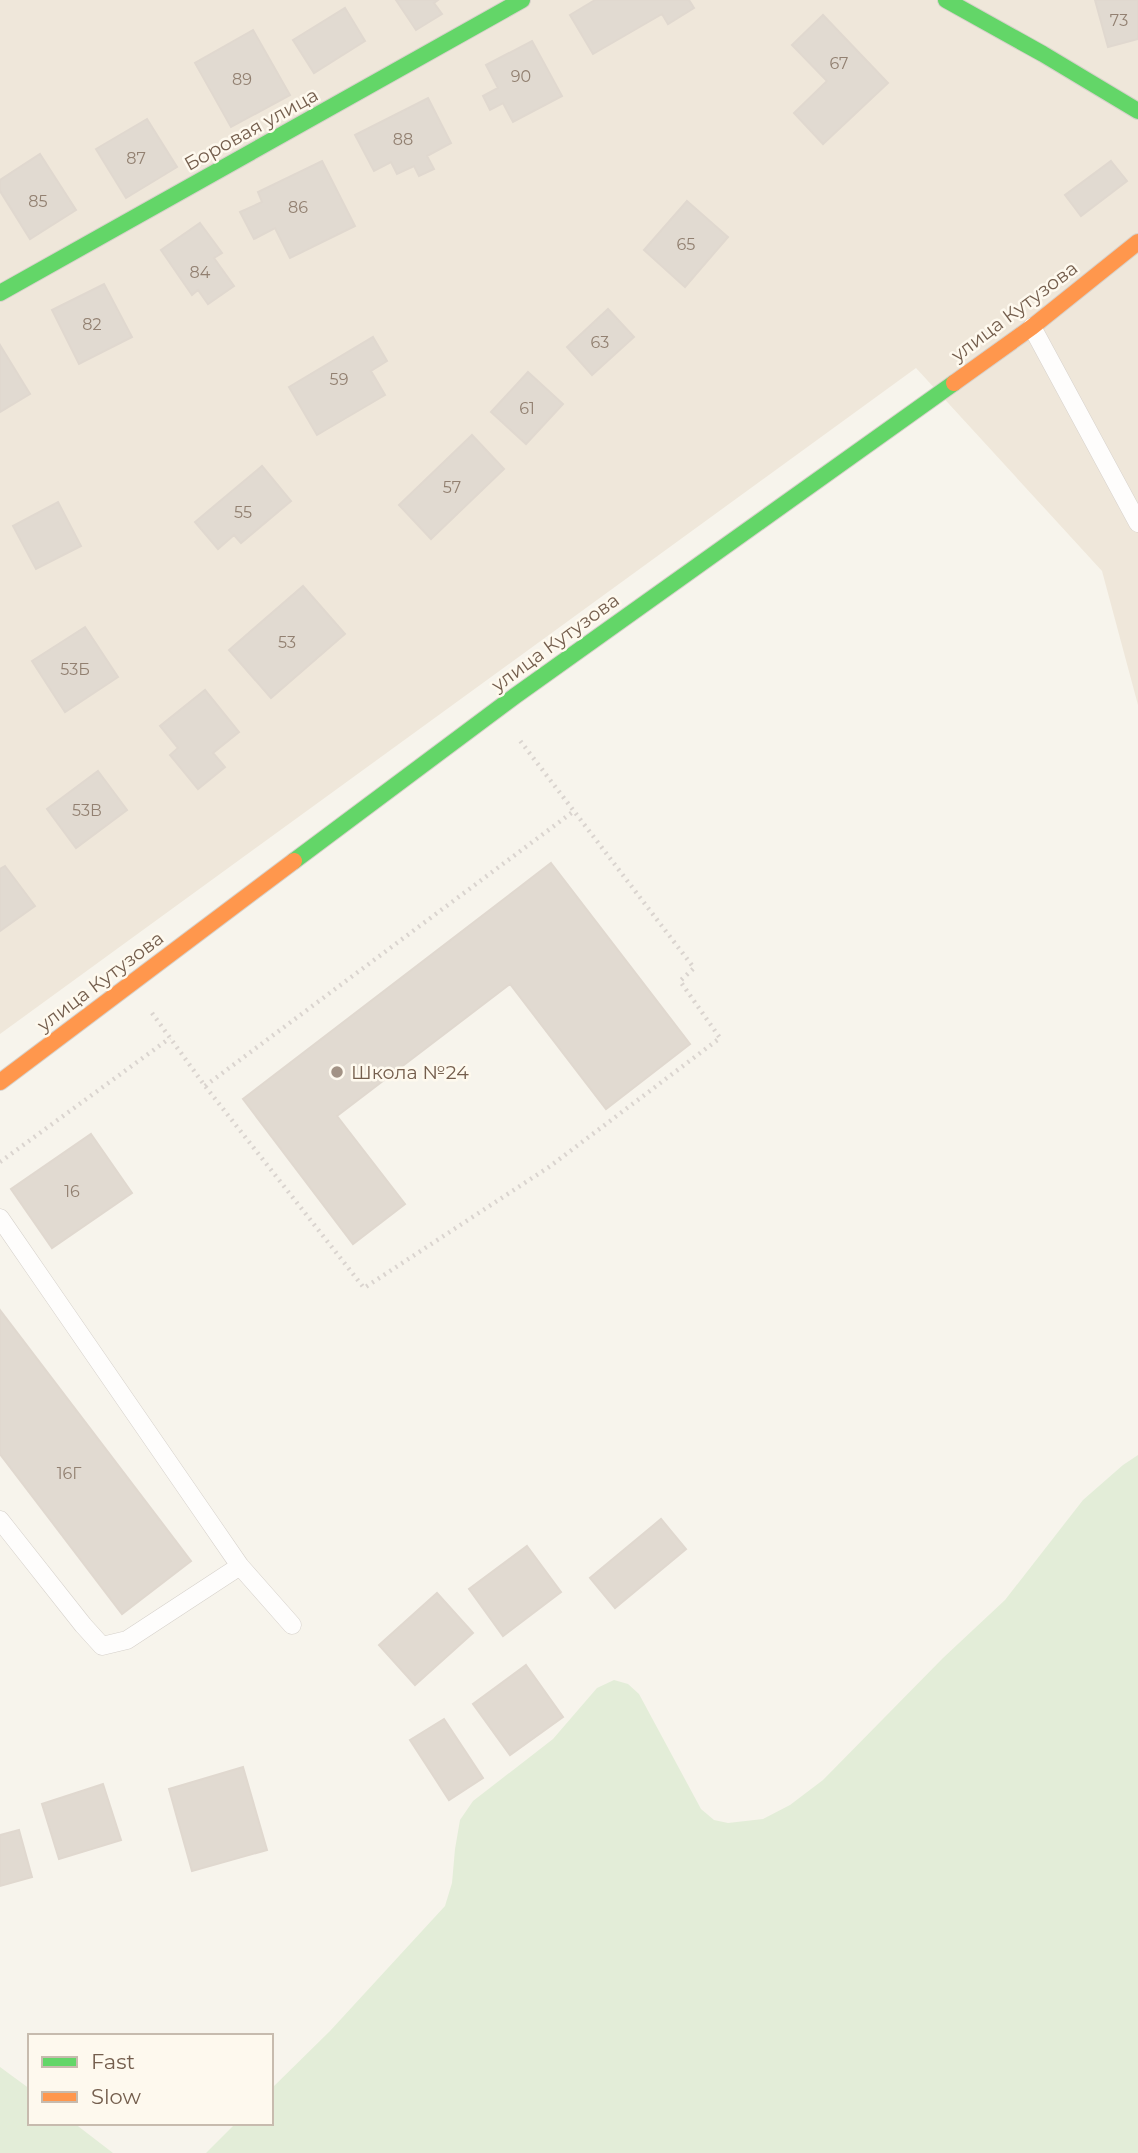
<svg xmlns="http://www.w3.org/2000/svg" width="1138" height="2153" viewBox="0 0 1138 2153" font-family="Montserrat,sans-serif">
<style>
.residential{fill:#efe7da}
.green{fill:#e3edd8}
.building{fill:#e1dad1;stroke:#e0d8cf;stroke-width:2}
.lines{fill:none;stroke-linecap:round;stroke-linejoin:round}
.lane-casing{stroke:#d6d1cb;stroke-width:19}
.fast-casing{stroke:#d7d1ca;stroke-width:18}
.slow-casing{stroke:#d7d1ca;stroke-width:18}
.path{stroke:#dad4cf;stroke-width:4.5;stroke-dasharray:2 5;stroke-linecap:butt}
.lane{stroke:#fefdfc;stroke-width:18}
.fast{stroke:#63d668;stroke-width:16}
.slow{stroke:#ff974d;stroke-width:16}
.poi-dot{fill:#a29285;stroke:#fef9ee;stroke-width:2.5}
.labels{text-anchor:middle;stroke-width:5;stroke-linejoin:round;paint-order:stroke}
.number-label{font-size:16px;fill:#928071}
.street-label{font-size:19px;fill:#745e4d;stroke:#fef9ee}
.poi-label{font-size:19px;fill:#745e4d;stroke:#fef9ee;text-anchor:start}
</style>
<rect width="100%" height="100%" fill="#f7f4ec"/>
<path class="residential" d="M0,0H1138V705L1102,571L916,368L0,1034Z"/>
<path class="green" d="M1138,1455V2153H206L236,2123H271V2089L330,2031L445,1906L452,1883L455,1849L460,1820L473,1801L553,1739L597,1688L614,1680L628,1684L639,1694L701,1809L714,1820L728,1823L763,1819L790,1805L823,1780L943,1658L1005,1600L1083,1500L1123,1465Z
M0,2067L30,2089V2123H74L113,2153H0Z"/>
<path class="building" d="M396,0H438L434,3L442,14L416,30Z
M595,0H689L694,8L668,24L662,14L593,54L570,15Z
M1095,0H1138V39L1108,47Z
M345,8L365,41L314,73L293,40Z
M823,15L888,83L823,144L794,113L827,81L792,45Z
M253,30L290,95L231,127L195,63Z
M532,41L562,96L513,122L503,103L490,110L483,96L498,88L486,65Z
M428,98L451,143L427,156L434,169L419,176L414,166L397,174L391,162L374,171L355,135Z
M147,119L177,167L126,198L96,149Z
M40,154L76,210L30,239L0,191V180Z
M322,161L355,226L290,258L275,228L254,239L240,212L262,202L258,192Z
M1111,161L1127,181L1081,216L1065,195Z
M687,201L728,237L685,287L644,250Z
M200,223L222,253L214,258L234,286L208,304L198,290L192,295L161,250Z
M104,284L132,337L79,364L52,310Z
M608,309L634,337L592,375L567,347Z
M373,337L387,361L371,371L385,395L317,435L289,387Z
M0,345L30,394L0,412Z
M528,372L563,404L526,444L491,412Z
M472,435L504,469L431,539L399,505Z
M262,466L291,501L241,543L234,535L218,549L195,522Z
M58,502L81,546L36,569L13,526Z
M303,586L345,634L271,698L229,650Z
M85,627L118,677L65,712L32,661Z
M205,690L239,732L213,753L225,767L198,789L170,755L178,748L160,726Z
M98,771L127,810L76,848L47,809Z
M551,863L690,1044L606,1109L510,984L337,1116L405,1204L353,1244L243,1099Z
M5,866L35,906L0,931V869Z
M91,1134L132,1193L52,1248L11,1189Z
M0,1310L191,1561L122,1614L0,1454Z
M661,1519L686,1549L615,1608L590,1578Z
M527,1546L561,1592L503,1636L469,1589Z
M437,1593L473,1633L415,1685L379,1645Z
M526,1665L563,1717L510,1755L473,1704Z
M444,1719L483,1778L449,1800L410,1740Z
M243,1767L267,1850L192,1871L169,1789Z
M103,1784L121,1840L59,1859L42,1804Z
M19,1830L32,1877L0,1886V1835Z"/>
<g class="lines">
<g class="lane-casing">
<path id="lane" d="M1032,327L1138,523
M0,1218L240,1566L292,1625
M0,1520L83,1625L102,1646L127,1640L240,1566"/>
</g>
<g class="fast-casing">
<path id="fast" d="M946,0L1043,54L1138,111
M0,293L522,0
M294,861L515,696L954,383"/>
</g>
<g class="slow-casing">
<path id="slow" d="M954,383L1032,327L1138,242
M0,1082L294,861"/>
</g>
<path class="path" d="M152,1013L205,1086L364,1288L549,1167L720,1038L680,981L694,968L518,738
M205,1086L574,811
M0,1162L170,1038"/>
<use href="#lane" class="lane"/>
<use href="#fast" class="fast"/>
<use href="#slow" class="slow"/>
</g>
<circle class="poi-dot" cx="337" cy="1072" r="7"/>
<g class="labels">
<g class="number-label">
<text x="1119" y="26">73</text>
<text x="839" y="69">67</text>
<text x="521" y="82">90</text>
<text x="242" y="85">89</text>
<text x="403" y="145">88</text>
<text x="136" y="164">87</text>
<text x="38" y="207">85</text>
<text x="298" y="213">86</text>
<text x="686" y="250">65</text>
<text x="200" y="278">84</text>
<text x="92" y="330">82</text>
<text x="600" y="348">63</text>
<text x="339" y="385">59</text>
<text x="527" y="414">61</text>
<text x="452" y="493">57</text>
<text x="243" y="518">55</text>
<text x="287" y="648">53</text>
<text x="75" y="675">53Б</text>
<text x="87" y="816">53В</text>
<text x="72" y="1197">16</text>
<text x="69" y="1479">16Г</text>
</g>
<g class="street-label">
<text transform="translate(251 129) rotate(-29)" y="7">Боровая улица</text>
<text transform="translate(1014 311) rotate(-37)" y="7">улица Кутузова</text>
<text transform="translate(555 642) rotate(-36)" y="7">улица Кутузова</text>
<text transform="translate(100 981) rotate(-37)" y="7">улица Кутузова</text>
</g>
<g class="poi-label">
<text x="351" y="1079">Школа №24</text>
</g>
</g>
<rect x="28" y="2034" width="245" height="91" fill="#fef9ee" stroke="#c7bbae" stroke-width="2"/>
<rect x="42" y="2057" width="35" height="10" fill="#63d668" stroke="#c7bbae" stroke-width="2"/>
<text x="91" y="2069" font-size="21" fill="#745e4d">Fast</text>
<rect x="42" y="2092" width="35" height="10" fill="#ff974d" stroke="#c7bbae" stroke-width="2"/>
<text x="91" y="2104" font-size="21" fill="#745e4d">Slow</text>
</svg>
